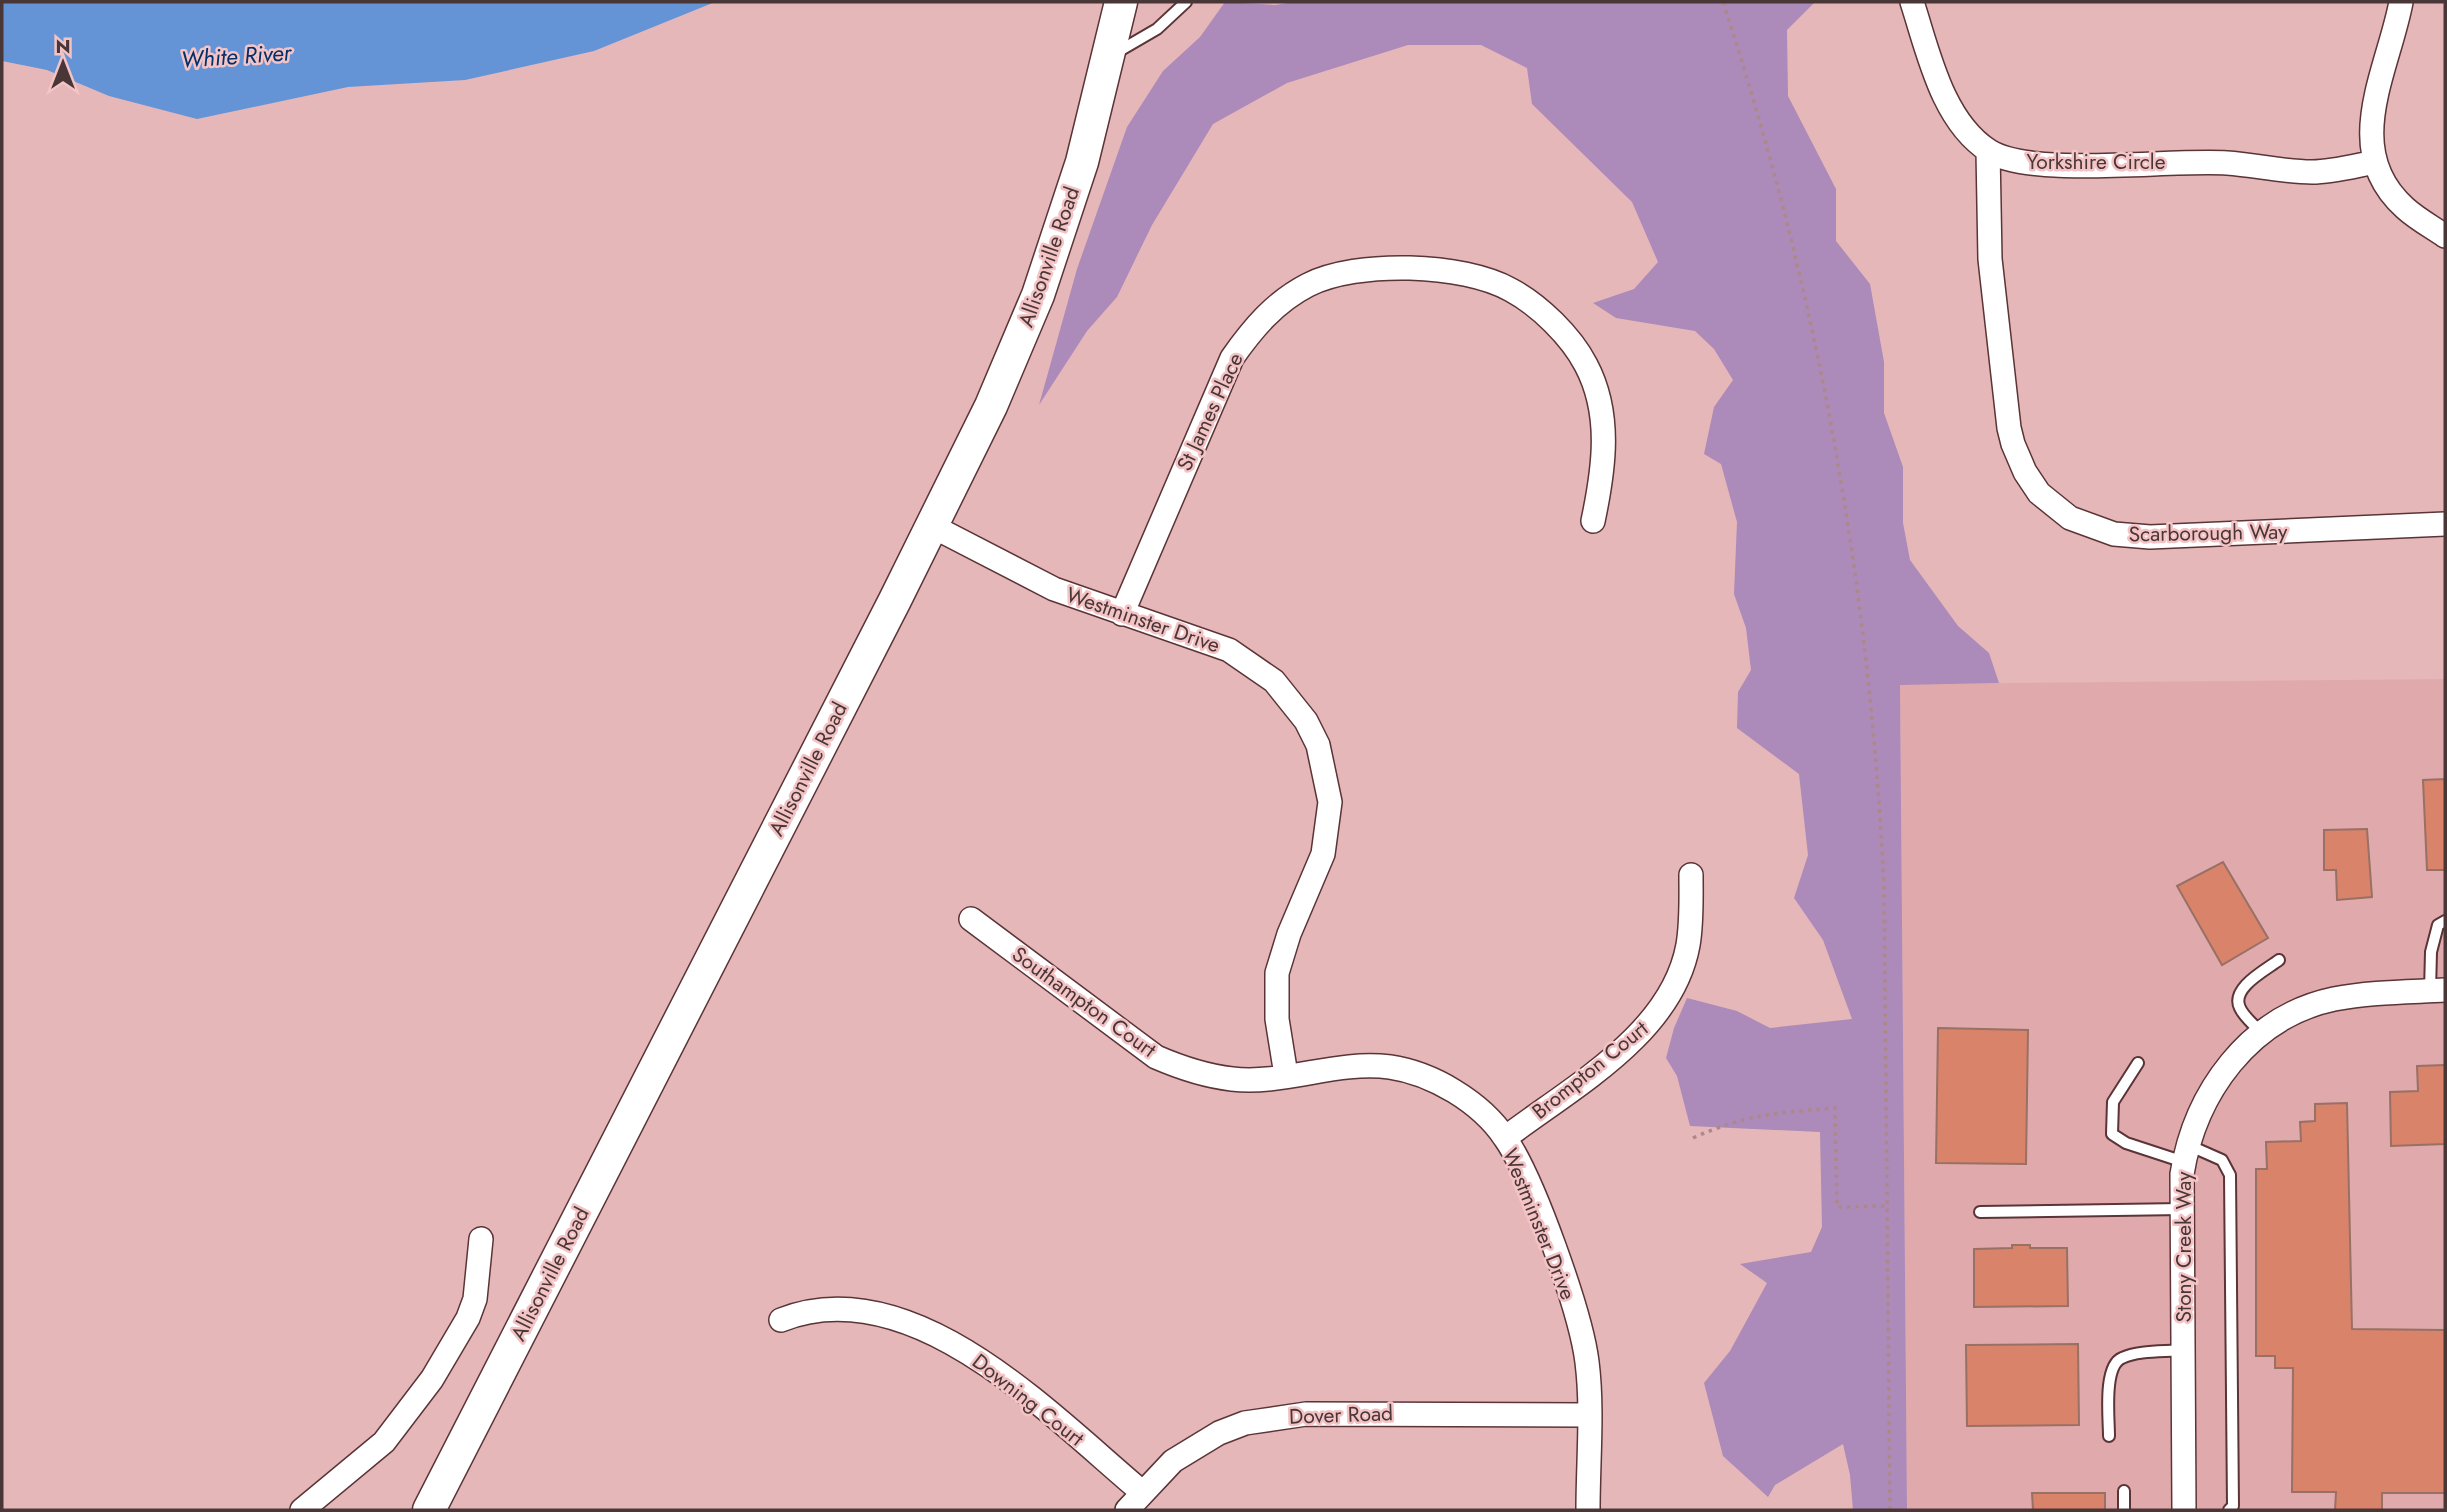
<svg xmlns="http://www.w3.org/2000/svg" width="2447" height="1512" viewBox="0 0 2447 1512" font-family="Jost,sans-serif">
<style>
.built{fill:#e0aaac}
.green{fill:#ac8ab9}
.water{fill:#6494d6}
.building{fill:#d9836b;stroke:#987065;stroke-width:2}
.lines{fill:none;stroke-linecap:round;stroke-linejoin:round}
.service-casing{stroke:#5a3436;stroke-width:14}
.minor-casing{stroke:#5a3436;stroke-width:26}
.secondary-casing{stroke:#5a3436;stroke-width:35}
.path{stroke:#ad8889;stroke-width:3.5;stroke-dasharray:3.5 5;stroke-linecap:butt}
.service{stroke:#fff;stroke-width:10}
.minor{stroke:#fff;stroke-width:23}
.secondary{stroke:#fff;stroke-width:32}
.labels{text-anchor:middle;stroke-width:5;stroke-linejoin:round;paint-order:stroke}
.street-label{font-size:21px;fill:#493636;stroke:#f3c3c5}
.water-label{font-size:23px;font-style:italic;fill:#002f6a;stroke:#f3c3c5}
</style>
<rect width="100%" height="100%" fill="#e6b7b8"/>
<path class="built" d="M2445,679V1510H1907L1900,684Z"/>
<path class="green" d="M1225,2L1275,5L1295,2H1815L1787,30L1788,96L1836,189V241L1870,284L1884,362V413L1903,467V523L1910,560L1958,626L1989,653L1999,683L1900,685L1907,1510H1853L1850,1475L1843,1444L1775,1485L1768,1497L1723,1456L1704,1383L1730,1351L1767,1283L1740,1264L1811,1252L1822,1227L1820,1132L1690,1126L1677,1076L1666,1058L1674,1028L1687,998L1737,1011L1770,1028L1852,1019L1823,940L1794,898L1808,855L1799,774L1737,728L1738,692L1751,670L1746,628L1734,594L1737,522L1721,464L1704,454L1714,407L1733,380L1714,349L1695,331L1616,318L1593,303L1634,289L1658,262L1632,202L1532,104L1527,68L1481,45H1408L1287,83L1213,124L1152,225L1117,297L1087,331L1039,405L1077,269L1127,127L1163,71L1200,37Z"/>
<path class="water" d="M2,2H715L594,51L465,80L348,87L197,119L109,96L47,70L2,61Z"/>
<path class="building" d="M2445,779V870H2427L2423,780Z
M2367,829L2372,897L2337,900L2336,870H2324V830Z
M2223,862L2268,938L2222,965L2177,886Z
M1938,1028L2028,1030L2026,1164L1936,1163Z
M2445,1065V1144L2391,1146L2390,1092L2418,1091L2417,1066Z
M2347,1103L2352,1329L2445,1330V1493H2382V1510H2335L2336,1492H2292L2293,1368H2275V1356H2256V1169H2267L2266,1142L2301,1141L2300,1122L2315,1121V1104Z
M2012,1245H2030V1248H2067L2068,1306L1974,1307V1249L2012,1248Z
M2078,1344L2079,1425L1967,1426L1966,1345Z
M2032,1493H2105V1510H2033Z"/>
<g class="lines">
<g class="service-casing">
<path id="service" d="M1114,54L1157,29L1186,2
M2430,991L2431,952L2438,925L2445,921
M2262,1033C2255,1026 2244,1017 2240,1008C2230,988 2266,970 2279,960
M2138,1063L2113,1102L2112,1134L2126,1143L2184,1162
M2188,1145L2222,1160L2230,1175L2233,1506L2229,1510
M1980,1212L2182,1209
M2109,1436C2109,1418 2103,1366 2122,1358C2139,1350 2165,1352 2183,1350
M2124,1491V1510"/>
</g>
<g class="minor-casing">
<path id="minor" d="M1912,2C1928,51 1942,121 1989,151C2032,178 2170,159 2227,163C2255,165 2284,172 2312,172C2333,172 2354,166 2375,162
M2401,2C2388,71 2340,150 2405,208C2417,219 2432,227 2445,236
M1988,151L1990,259L2009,428L2013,444L2025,472L2039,493L2070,518L2114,534L2150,537L2445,524
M932,526L1054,589L1229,650L1274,681L1306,721L1318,745L1330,802L1323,854L1289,934L1277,973V1019L1286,1075
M1122,614L1232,358C1253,328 1275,302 1308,285C1357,260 1463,263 1511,290C1539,305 1571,336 1586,365C1612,414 1604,469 1593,521
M971,919L1156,1057C1179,1067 1206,1076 1232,1079C1285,1085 1336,1060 1390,1067C1432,1073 1481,1102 1505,1138C1533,1178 1581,1313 1587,1362C1593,1409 1588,1462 1588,1510
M1505,1138C1572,1087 1672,1034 1688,945C1692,922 1691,898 1691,875
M781,1320C912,1268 1051,1416 1142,1492
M302,1510L384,1442L432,1379L468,1318L475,1299L481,1239
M1127,1510L1173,1461L1219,1433L1245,1423L1306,1414L1587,1415
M2184,1510L2182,1174C2195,1093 2249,1017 2334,999C2370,992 2408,992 2445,990"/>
</g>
<g class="secondary-casing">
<path id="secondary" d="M429,1510L895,600L991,406L1038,295L1082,162L1121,2"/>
</g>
<path class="path" d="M1723,2C1818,292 1869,581 1884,886L1890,1510
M1693,1138C1743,1115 1781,1112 1835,1108L1837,1207L1888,1206"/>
<use href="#service" class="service"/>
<use href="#minor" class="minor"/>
<use href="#secondary" class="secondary"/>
</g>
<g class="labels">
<g class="street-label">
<text x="2096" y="169">Yorkshire Circle</text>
<text transform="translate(1049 257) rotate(-71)" y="7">Allisonville Road</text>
<text transform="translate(1210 412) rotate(-65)" y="7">St James Place</text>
<text transform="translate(2208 533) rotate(-1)" y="7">Scarborough Way</text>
<text transform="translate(1143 620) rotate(19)" y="7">Westminster Drive</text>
<text transform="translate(808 769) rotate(-63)" y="7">Allisonville Road</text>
<text transform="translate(1084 1002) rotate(36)" y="7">Southampton Court</text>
<text transform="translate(1590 1070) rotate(-39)" y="7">Brompton Court</text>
<text transform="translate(1539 1224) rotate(68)" y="7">Westminster Drive</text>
<text transform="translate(2184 1247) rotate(-90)" y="7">Stony Creek Way</text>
<text transform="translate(550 1274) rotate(-63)" y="7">Allisonville Road</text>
<text transform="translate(1028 1400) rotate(38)" y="7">Downing Court</text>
<text transform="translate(1341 1415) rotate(-2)" y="7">Dover Road</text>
</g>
<g class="water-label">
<text transform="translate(236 56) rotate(-4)" y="8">White River</text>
</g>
</g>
<rect width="2447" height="1512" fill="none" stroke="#493636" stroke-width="7"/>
<g transform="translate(63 63)" stroke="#f3c3c5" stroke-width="5" paint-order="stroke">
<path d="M0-5L12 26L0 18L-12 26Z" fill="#493636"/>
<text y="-10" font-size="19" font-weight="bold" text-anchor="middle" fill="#493636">N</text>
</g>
</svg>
